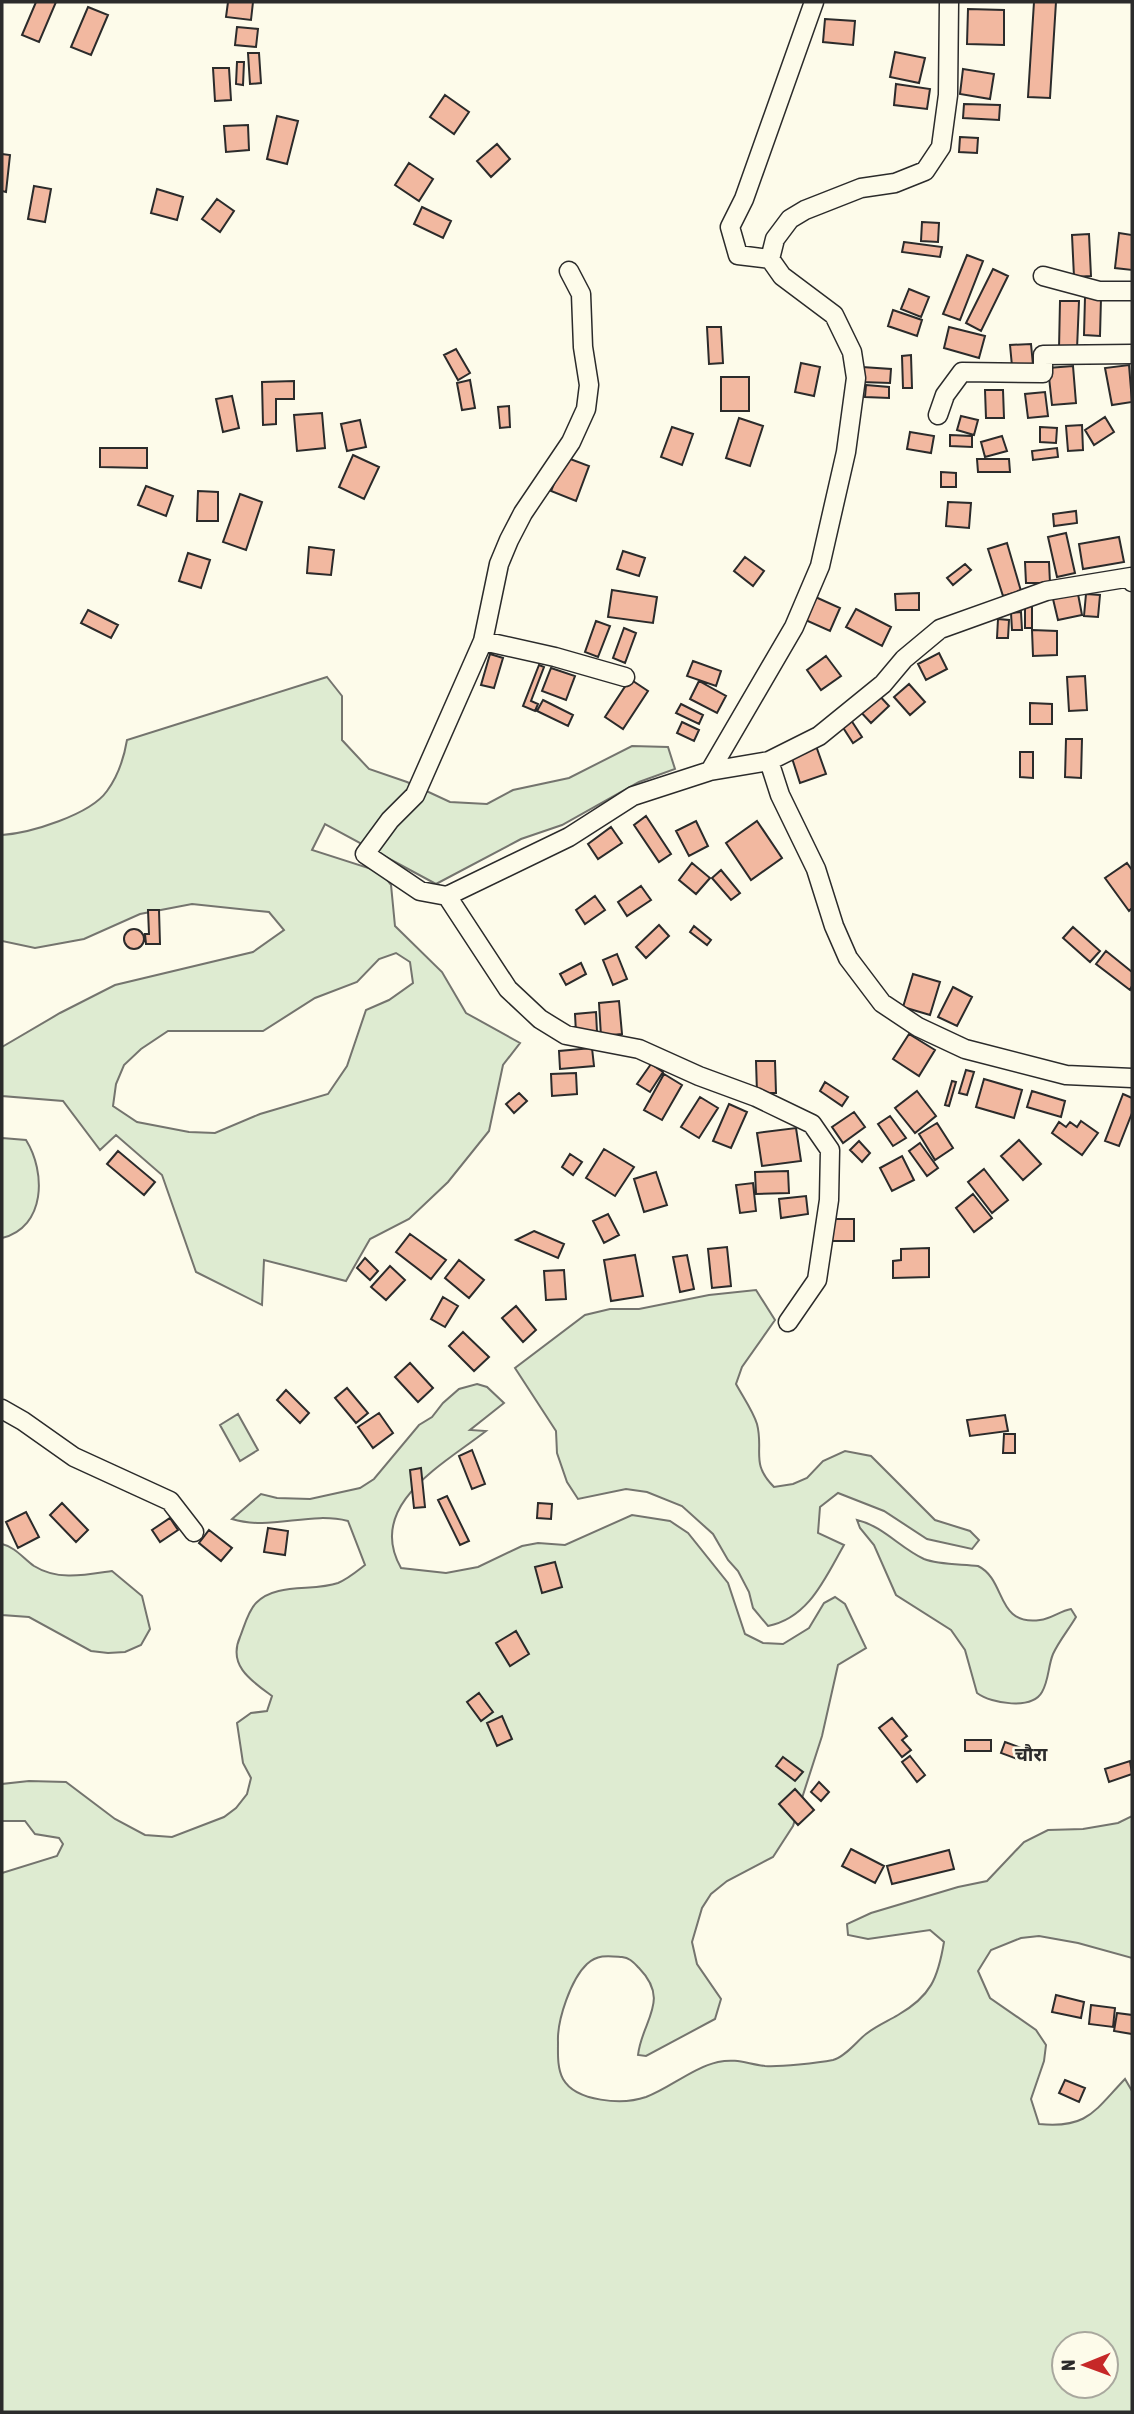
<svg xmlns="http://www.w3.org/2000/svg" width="1134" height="2414" viewBox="0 0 1134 2414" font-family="'Asap Condensed','Noto Sans Devanagari',sans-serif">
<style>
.green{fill:#deebd1;stroke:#74746e;stroke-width:2;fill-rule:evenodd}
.building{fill:#f2b8a0;stroke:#2b2b2b;stroke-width:2}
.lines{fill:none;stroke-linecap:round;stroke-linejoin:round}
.street-casing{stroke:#2b2b2b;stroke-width:21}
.street{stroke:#fdfbea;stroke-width:18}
.labels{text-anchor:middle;stroke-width:5;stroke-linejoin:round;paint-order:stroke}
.neighbourhood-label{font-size:19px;font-weight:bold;fill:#2b2b2b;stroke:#fdfbea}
</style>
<rect width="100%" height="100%" fill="#fdfbea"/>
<path class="green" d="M327,677L342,696V740L369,769L407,782L450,802L487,804L513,790L569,778L632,746L668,747L675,769L639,782L562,825L521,839L436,884L325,824L312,850L381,872L391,885L395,926L442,972L466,1013L520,1043L503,1065L489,1131L448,1182L409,1219L370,1239L346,1281L264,1260L262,1305L196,1272L162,1175L116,1135L100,1150L63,1101L2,1096V1047L60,1013L115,985L253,952L284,930L269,912L192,904L140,914L84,939L35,948L2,941V835C30,833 90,815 107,791C118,776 124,758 127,740ZM396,953L410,962L413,983L389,1000L366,1010L347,1066L328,1094L260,1114L215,1133L189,1132L137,1122L113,1106L116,1084L124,1065L141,1049L168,1031H263L315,998L357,982L379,959Z
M2,1138L26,1140C46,1172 46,1227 2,1238Z
M756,1290L775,1320L742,1367L736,1384C743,1397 753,1411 757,1424C764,1451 750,1463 774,1487L793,1484L807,1478L823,1461L845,1451L871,1456L935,1520L970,1531L979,1540L972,1549L927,1539L884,1511L838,1493L820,1507L818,1533L844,1545C825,1578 809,1618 768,1626L753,1608L749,1592L738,1571L728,1560L713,1534L682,1506L647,1492L626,1489L578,1499L567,1482L557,1453L556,1431L515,1368L585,1315L610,1309H639L709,1295Z
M477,1384L487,1387L504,1403L470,1430L486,1431C444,1464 365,1505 401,1568L446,1573L478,1567L522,1546L538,1543L565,1545L632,1515L670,1521L688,1533L728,1583L745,1634L763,1643L783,1644L809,1628L824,1603L835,1597L845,1604L866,1648L838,1665L822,1736L793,1826L773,1857L727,1881L711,1894L702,1908L692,1942L697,1964L721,1999L715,2019L646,2056L638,2055C642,2020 671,2001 639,1968C633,1962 630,1958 622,1957C609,1956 598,1954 587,1964C571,1979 557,2020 558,2042C558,2053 557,2068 563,2079C576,2102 623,2105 646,2097C670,2088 692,2068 718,2062C737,2058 747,2064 765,2066C780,2067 818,2063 833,2060C845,2057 857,2041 866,2034C876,2026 888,2021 898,2015C931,1996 938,1978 944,1942L930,1930L868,1939L848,1935L847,1924L871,1913L958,1887L987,1881L1024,1842L1048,1830L1083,1829L1118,1823L1132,1816V1958L1078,1943L1039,1936L1021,1938L991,1950L978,1971L990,1998L1036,2030L1046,2045L1044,2061L1031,2099L1039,2124C1088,2129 1095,2110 1125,2079L1132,2091V2412H2V1873L57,1856L63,1844L59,1838L35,1834L25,1821H2V1784L29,1781L66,1782L115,1819L145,1835L172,1837L224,1817L236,1808L247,1794L251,1778L243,1763L237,1723L251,1713L267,1711L272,1696C253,1682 227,1666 240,1637C244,1627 248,1611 256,1603C276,1582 313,1592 338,1583C348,1579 356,1572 365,1565L348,1521C309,1511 271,1531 232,1519L261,1494L277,1498L310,1499L360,1488L374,1479L419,1425L432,1417L443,1403L459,1389ZM1064,2344H1106V2386H1064Z
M238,1414L258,1450L240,1461L220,1425Z
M857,1520C883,1526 900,1548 924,1559C939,1565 962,1564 978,1566C1007,1580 995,1626 1040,1620C1051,1619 1060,1611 1071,1609L1076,1617C1069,1629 1059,1641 1053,1654C1048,1666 1049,1680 1042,1692C1032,1710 992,1704 977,1693L965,1650L951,1630L896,1595L874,1545L860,1528Z
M2,1544C15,1547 23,1558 34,1566C58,1581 85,1575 112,1571L142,1596L150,1629L141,1645L125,1652L108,1653L91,1651L29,1617L2,1615Z"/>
<path class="building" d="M36,2H56L39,42L22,35Z
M228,2H253L251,20L226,17Z
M1034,2H1056L1050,98L1028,97Z
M88,7L108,15L91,55L71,47Z
M968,9L1004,10V45L967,44Z
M825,19L855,21L853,45L823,42Z
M237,27L258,29L256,47L235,45Z
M895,52L925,58L919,83L890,77Z
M248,53H259L261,83L250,84Z
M237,62H244L243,85L236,84Z
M213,68H229L231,100L215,101Z
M963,69L994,74L990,99L960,94Z
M896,84L930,89L927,109L894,105Z
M445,95L469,112L454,134L430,117Z
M964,104L1000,105L999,120L963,118Z
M277,116L298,121L287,164L267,159Z
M248,125L249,150L226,152L224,126Z
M960,137L978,138L977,153L959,152Z
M497,144L510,159L491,177L477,161Z
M2,154L10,155L6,192L2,191Z
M409,163L433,179L419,201L395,185Z
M34,186L51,189L45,222L28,219Z
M157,189L183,197L177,220L151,213Z
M217,199L234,211L220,232L202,219Z
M422,207L451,221L443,238L414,224Z
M922,222L939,223L938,242L921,241Z
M1119,233L1132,235V270L1115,268Z
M1089,234L1091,276L1074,277L1072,235Z
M904,242L942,247L940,257L902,252Z
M967,255L983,261L960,320L943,314Z
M993,269L1008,276L981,331L966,323Z
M909,289L929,297L921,317L901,309Z
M1085,297L1101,298L1100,336L1084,335Z
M1060,301H1079L1077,349H1059Z
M893,310L922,320L917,336L888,326Z
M707,327H721L723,363L709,364Z
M949,327L985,336L979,358L944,348Z
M1031,344L1033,365L1012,366L1010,345Z
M456,349L470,373L458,380L444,355Z
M911,355L912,388H903L902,356Z
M801,363L820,367L814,396L795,392Z
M1129,365L1132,402L1112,405L1105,368Z
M1073,366L1076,403L1052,405L1048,368Z
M862,367L891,369L890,383L861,382Z
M721,377H749V411H721Z
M470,380L475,408L462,410L457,383Z
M294,381V399H276V424L263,425L262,382Z
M866,385L889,387V398L865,397Z
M985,390H1003L1004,418H986Z
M1045,392L1048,416L1028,418L1025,394Z
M232,396L239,428L223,432L216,399Z
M509,406L510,427L500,428L498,407Z
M322,413L325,448L297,451L294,415Z
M961,416L978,420L974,435L957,430Z
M1105,417L1114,432L1094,445L1085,430Z
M739,418L763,426L750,466L726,458Z
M360,420L366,447L347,451L341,424Z
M1082,425L1083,450L1068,451L1066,426Z
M672,427L693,434L682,465L661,457Z
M1040,427L1057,428L1056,443L1040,442Z
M910,432L934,436L931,453L907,449Z
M950,435L972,436V447L950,446Z
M1002,436L1007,451L985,457L981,442Z
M100,448H147V468L100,467Z
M1057,448L1058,457L1033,460L1032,451Z
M353,455L379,467L364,499L339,487Z
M565,457L589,466L576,501L551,491Z
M977,459H1009L1010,472H978Z
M941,472L956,473V487H941Z
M146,486L173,496L166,516L138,505Z
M198,491L218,492V521H197Z
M240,494L262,502L246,550L223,542Z
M948,502L971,503L969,528L946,526Z
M1076,511L1077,523L1054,526L1053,514Z
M1066,533L1075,573L1057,577L1048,537Z
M1119,537L1124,562L1083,569L1079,544Z
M1007,543L1021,591L1003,596L988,549Z
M309,547L334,550L331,575L307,573Z
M623,551L645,558L639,576L617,569Z
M188,553L210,560L201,588L179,581Z
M745,557L764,571L753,586L734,571Z
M1025,562H1049L1050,583H1026Z
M965,564L971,570L953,585L947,578Z
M612,590L657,597L653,623L608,617Z
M919,593V610H896L895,594Z
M1078,594L1082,615L1058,620L1053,599Z
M1086,594L1100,595L1098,617L1084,616Z
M811,595L840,608L830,631L801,618Z
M1025,606H1032V628H1025Z
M856,609L891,627L882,646L846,627Z
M88,610L118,625L111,638L81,623Z
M1021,612L1022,630H1012L1011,613Z
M998,619L1009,620L1008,638H997Z
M596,621L610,626L598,657L585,652Z
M624,628L636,633L625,663L613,658Z
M1032,630L1057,631V655L1033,656Z
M939,653L947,669L926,680L918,664Z
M490,654L503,658L494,688L481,685Z
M826,656L841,676L821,690L807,670Z
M693,661L721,671L716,686L687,676Z
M539,665L544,667L531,701L538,704L535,711L523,706Z
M551,668L575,676L566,700L542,691Z
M1085,676L1087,710L1069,711L1067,677Z
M630,679L648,691L623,729L605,717Z
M699,681L726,696L717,713L690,699Z
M909,684L925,702L910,715L894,697Z
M876,692L889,706L871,723L858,709Z
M543,700L573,715L568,726L537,711Z
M1030,703L1052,704V724H1030Z
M681,704L703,715L699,724L676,713Z
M851,720L862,737L853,743L842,726Z
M682,722L699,730L694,741L677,733Z
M1066,739H1082L1081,778L1065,777Z
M815,743L826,774L800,783L790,752Z
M1020,752H1033V778L1020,777Z
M646,816L671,854L659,862L634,825Z
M696,821L708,846L689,856L676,831Z
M757,821L782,858L751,880L726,843Z
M611,827L622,843L598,859L588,844Z
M692,863L710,878L696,894L679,880Z
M1127,863L1132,870V908L1129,911L1105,878Z
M721,870L740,893L731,900L712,878Z
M641,886L651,900L627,916L618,902Z
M595,896L605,910L585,924L576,910Z
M148,910H159L160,944H146L145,934H149Z
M659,925L669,936L646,958L636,947Z
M694,926L711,940L707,945L690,932Z
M1073,927L1100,951L1090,962L1063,938Z
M124 939a10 10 0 1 1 20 0a10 10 0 1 1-20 0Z
M1106,951L1132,972V986L1130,990L1096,964Z
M617,954L627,979L613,985L603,960Z
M581,963L586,974L566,985L560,974Z
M913,974L940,982L930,1015L903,1007Z
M953,987L972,997L957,1026L938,1017Z
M619,1001L622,1034L601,1036L599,1003Z
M596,1012L597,1032L576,1033L575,1014Z
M909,1034L935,1050L919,1076L893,1059Z
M592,1048L594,1066L560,1069L559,1051Z
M756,1061H775L776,1093H757Z
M651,1064L663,1072L650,1092L637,1084Z
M966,1070L974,1072L967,1095L959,1093Z
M576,1073L577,1094L552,1096L551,1074Z
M664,1074L682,1085L662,1120L644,1110Z
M984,1079L1022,1090L1014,1118L976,1107Z
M952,1081L956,1082L949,1106L945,1105Z
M825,1082L848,1097L842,1106L820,1091Z
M917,1091L936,1116L915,1133L895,1108Z
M1032,1091L1065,1101L1061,1117L1027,1107Z
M519,1093L527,1101L514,1113L506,1104Z
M1123,1094L1132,1098V1113L1119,1146L1105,1141Z
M700,1097L718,1108L699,1138L681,1127Z
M729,1104L747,1112L731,1148L713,1141Z
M854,1112L865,1127L843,1143L832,1127Z
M890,1116L906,1138L893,1146L878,1124Z
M1081,1121L1098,1133L1082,1155L1052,1133L1059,1122L1066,1127L1070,1122L1077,1127Z
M937,1123L953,1148L935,1160L919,1134Z
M796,1128L801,1161L762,1166L757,1133Z
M1019,1140L1041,1164L1023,1180L1001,1156Z
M859,1141L870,1153L862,1162L850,1150Z
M920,1143L938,1168L927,1176L909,1151Z
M604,1149L634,1167L615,1196L586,1178Z
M118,1151L155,1182L144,1195L107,1164Z
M570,1154L582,1162L573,1175L562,1167Z
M902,1156L914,1180L892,1191L880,1168Z
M984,1169L1008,1200L992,1213L968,1182Z
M788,1171L789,1193L756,1194L755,1172Z
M656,1172L667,1205L644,1212L634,1179Z
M753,1183L756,1211L740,1213L736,1185Z
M973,1194L992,1218L974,1232L956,1208Z
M806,1196L808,1214L781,1218L779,1199Z
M608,1214L619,1235L604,1243L593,1221Z
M830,1219H854V1241H830Z
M534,1231L564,1244L558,1258L516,1240Z
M410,1234L446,1260L431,1279L396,1252Z
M727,1247L731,1286L712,1288L708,1249Z
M929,1248V1277L893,1278V1261L901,1260V1249Z
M635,1255L643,1296L611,1301L604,1260Z
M687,1255L694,1289L680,1292L673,1257Z
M365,1258L378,1271L370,1280L357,1268Z
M459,1260L484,1280L469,1298L445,1278Z
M390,1266L405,1280L386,1300L371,1287Z
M564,1270L566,1299L546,1300L544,1271Z
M443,1297L458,1306L445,1327L431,1319Z
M516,1306L536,1330L523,1342L502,1318Z
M463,1332L489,1357L474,1371L449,1346Z
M410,1363L433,1388L418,1402L395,1377Z
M347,1388L368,1413L356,1423L335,1398Z
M286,1390L309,1413L300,1423L277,1400Z
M379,1413L393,1433L373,1448L358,1427Z
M1005,1415L1008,1431L970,1436L967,1420Z
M1004,1434H1015V1453H1003Z
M472,1450L485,1484L472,1489L459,1456Z
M421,1468L425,1507L414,1508L410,1470Z
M447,1496L469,1541L460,1545L438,1500Z
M62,1503L88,1530L76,1542L50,1515Z
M538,1503L552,1504L551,1519L537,1518Z
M26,1512L39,1537L18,1548L6,1522Z
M170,1518L178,1530L160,1542L152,1530Z
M268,1528L288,1531L285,1555L264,1552Z
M209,1530L232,1548L221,1561L199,1543Z
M555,1562L562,1587L542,1593L535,1567Z
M516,1631L529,1654L510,1666L496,1643Z
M479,1693L493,1712L481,1721L467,1702Z
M502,1716L512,1739L497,1746L487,1723Z
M892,1718L907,1736L902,1740L911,1750L902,1757L879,1728Z
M965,1740H991V1751H965Z
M1005,1742L1024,1749L1020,1760L1001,1753Z
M910,1756L925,1775L917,1782L902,1762Z
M783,1757L803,1772L795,1781L776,1766Z
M1130,1761L1132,1774L1109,1782L1105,1769Z
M819,1782L829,1792L821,1801L811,1792Z
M795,1789L814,1810L798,1825L779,1804Z
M851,1849L884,1866L875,1883L842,1866Z
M949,1850L954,1869L892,1884L887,1866Z
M1056,1995L1084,2002L1081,2018L1052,2012Z
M1091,2005L1115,2008L1113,2027L1089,2024Z
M1117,2013L1132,2015V2034L1114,2031Z
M1065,2080L1085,2088L1079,2102L1059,2093Z"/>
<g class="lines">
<g class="street-casing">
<path id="street" d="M770,259L738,255L730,227L744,199L814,2
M569,271L581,294L583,347L589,385L586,409L571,442L523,513L509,540L499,564L483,641L415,795L390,820L365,854L420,891L447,896L569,837L633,796L710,771L769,761L819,736L883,684L904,659L940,629L1046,591L1131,577L1132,582
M1043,276L1099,291H1132
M938,415L945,395L962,372L1043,373V355L1132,354
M483,641L555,657L625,677
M769,761L780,795L816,869L834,926L848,958L882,1003L918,1027L965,1049L1066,1075L1132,1078
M710,771L794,627L820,566L846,452L856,378L852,352L834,315L782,276L770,259L775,239L790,219L805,210L861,188L895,183L925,171L941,147L948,95L949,2
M447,896L508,989L540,1019L566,1035L639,1049L699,1076L756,1097L812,1124L830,1150L829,1200L817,1280L788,1322
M2,1409L23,1421L74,1457L170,1501L194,1532"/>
</g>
<use href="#street" class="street"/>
</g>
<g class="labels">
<g class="neighbourhood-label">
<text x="1031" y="1761">चौरा</text>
</g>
</g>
<rect width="1134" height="2414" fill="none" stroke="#2b2b2b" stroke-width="7"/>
<g transform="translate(1085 2365) rotate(269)"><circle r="33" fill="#fdfbea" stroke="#a9a89e" stroke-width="2"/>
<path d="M0-5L12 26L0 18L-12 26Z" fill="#c62828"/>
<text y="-10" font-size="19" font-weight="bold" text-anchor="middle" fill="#2b2b2b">N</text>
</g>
</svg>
